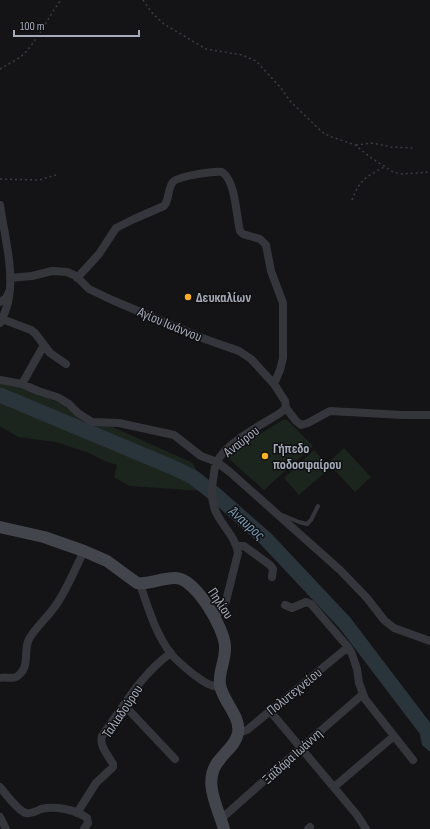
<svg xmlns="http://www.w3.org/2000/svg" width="430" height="829" viewBox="0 0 430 829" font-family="'Sofia Sans Condensed',sans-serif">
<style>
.green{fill:#1c251d}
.water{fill:#2a343b}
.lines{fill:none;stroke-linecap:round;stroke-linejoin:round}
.river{stroke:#2a343b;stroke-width:15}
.path{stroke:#3b3d43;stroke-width:1.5;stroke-dasharray:2 3;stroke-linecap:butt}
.service{stroke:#35363c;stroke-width:4}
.minor{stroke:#35363c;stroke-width:8}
.secondary{stroke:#43454c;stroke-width:12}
.poi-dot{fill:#feaf25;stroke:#0f0f11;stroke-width:1.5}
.labels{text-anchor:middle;stroke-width:3;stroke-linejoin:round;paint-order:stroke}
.poi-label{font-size:14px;font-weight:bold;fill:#a5abb8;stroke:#0f0f11;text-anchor:start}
.street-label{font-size:14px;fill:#a5abb8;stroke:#0f0f11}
.water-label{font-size:15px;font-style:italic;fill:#7a9bb5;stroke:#0f0f11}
</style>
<rect width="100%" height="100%" fill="#141416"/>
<path class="green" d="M0,379L14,383L193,463L205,491L129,486L114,477L117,465L105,461L89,453L56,442L18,437L0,426Z
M283,420H287L313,446L264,490L228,458V453Z
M344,448L371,477L355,492L328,463Z
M314,450L330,468L299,495L284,478Z"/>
<path class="water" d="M416,713L430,726V752L422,745Z"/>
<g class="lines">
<path class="river" d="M0,395L172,467L193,477L217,496L266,539L345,623L430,735"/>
<path class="path" d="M143,0L153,14L164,24L206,49L242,55L256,61L281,88L290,101L322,132L329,136L355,145L370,157L393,172L402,174L430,172
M0,69C8,64 17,60 24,54C39,38 48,17 61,0
M356,145L372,143L391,147L415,148
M0,179L39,180L56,175
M352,200C360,179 366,177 384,167"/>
<path class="service" d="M282,515L299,522L307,524L311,520L318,506"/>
<path class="minor" d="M0,205C4,233 14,270 9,297C8,306 4,315 0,323
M10,278L32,276L52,271L67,272L76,276L89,289L112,300L202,338L239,351L251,359L274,384L285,401L286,408L296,421L301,425L308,423L330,411L403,415H430
M77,278L99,254L116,228L134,219L164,206C170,199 167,189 173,182C178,176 214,171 222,172C236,181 236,216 240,231L243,234L260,239L266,245L271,271L283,303V358L280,370L274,384
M0,302L6,298L9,292
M2,319L31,330L35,333L50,353L66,364
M0,380L22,384L38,391L57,397L69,404L78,413L92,422L119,423L174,435L201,456L217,462L231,473L340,570L367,598L384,620L394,628L430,641
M22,384L44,345
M237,546H244L270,565L273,569L272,577
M140,584C148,608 156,635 172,655C178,662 186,668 193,674C202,680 209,687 221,687
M285,605L292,608L306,602L311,604L348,647L352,654L357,669L359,683L365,699L413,760
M215,618L226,601L238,553C236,537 221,525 215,510C211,499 211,491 213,480C214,474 214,467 217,462C226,442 262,425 280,413L286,408
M0,678C7,676 14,681 20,674C30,664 23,651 29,639C36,627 48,617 56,605C67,589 75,569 84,551
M124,705L175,759
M270,711L357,815L366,829
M238,733L247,730L348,647
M0,787C5,793 18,811 26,813C31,814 37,811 41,809C55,806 75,809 87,818L88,823L84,829
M334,787L394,736
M77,813L96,783L113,767V764C108,755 99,746 102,736C123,707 142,673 171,653
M0,817L6,829
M221,819L301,748L363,694
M308,829L310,827"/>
<path class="secondary" d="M0,527L44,537L84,551L107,561L137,583C150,585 163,577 176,578C196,579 224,628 225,646C226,660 218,672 220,685C223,702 241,716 238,733C236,744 227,750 221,758C201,779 217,805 224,829"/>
</g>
<g class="poi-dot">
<circle cx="188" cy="297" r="4"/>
<circle cx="265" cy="456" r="4"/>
</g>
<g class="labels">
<g class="poi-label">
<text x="196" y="302">Δευκαλίων</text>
<text x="273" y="453">Γήπεδο<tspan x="273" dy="16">ποδοσφαίρου</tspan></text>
</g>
<g class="street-label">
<text transform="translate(170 324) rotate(23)" y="5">Αγίου Ιωάννου</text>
<text transform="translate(241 441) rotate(-38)" y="5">Αναύρου</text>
<text transform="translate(221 603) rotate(56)" y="5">Πηλίου</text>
<text transform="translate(294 691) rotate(-39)" y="5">Πολυτεχνείου</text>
<text transform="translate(122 711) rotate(-56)" y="5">Ταλιαδούρου</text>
<text transform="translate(292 756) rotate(-42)" y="5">Ξαϊδάρα Ιωάννη</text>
</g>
<g class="water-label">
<text transform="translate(247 523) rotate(42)" y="5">Άναυρος</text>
</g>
</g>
<path d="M14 30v6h125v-6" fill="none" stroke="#a5abb8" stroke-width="2"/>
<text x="20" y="30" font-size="12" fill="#a5abb8" stroke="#0f0f11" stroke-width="3" paint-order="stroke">100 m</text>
</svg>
